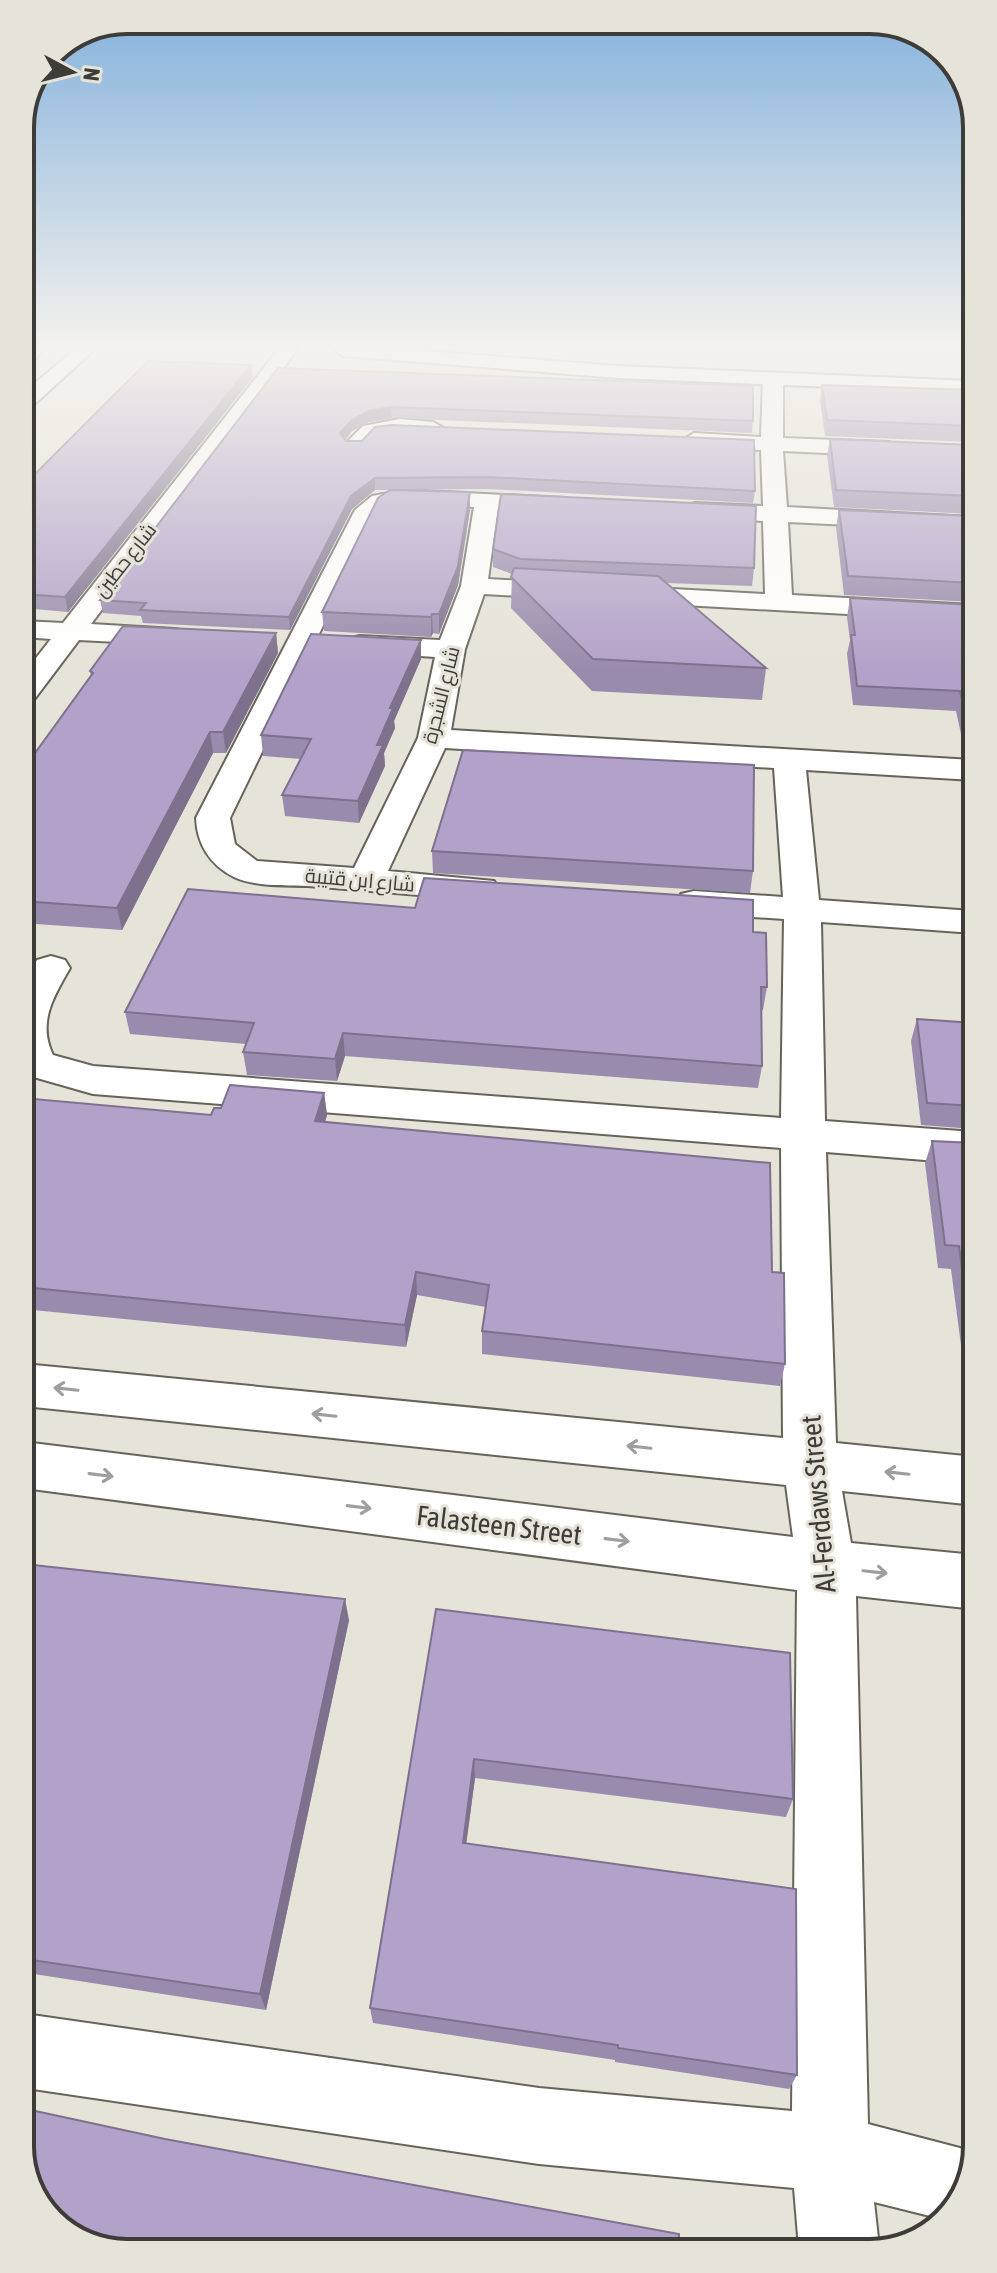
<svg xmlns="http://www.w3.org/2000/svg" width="997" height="2273" viewBox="0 0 997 2273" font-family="'Asap Condensed',Cairo,sans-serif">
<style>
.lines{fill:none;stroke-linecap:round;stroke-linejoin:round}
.minor-casing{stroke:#66645a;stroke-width:4}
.major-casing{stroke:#66645a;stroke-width:4}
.minor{fill:#fff;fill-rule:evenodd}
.major{fill:#fff;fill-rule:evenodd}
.wall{fill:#998bad}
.shaded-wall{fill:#7d718d}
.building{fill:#b2a2c9;stroke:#7d718d;stroke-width:2}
.oneway{stroke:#9e9e9c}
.labels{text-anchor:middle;stroke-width:6;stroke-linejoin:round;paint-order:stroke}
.far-street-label{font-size:20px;fill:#3d3c38;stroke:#e6e3d8}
.near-street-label{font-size:28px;fill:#3d3c38;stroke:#e6e3d8}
.rim{fill:none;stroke:#3d3c38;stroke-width:4}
</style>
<rect width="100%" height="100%" fill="#e6e3d8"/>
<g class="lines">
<g class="minor-casing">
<path id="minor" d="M278,350H297L91,624L175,629L185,631L189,637L185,643L175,645L79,640L33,701L22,704V676L51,639L22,637V621L63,623Z
M773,373L783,379V438L889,442L900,449L889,456L783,451L787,507L972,517V531L788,522L792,595L973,605V621L484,594L465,649L451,730L973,760V780L806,770L819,900L973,911L974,933L821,922L825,1121L974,1132V1164L826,1152L836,1443L975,1457V1505L842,1491L851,1543L975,1555V1609L856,1596L868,2124L975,2152L959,2206L942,2219L874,2202L879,2247L799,2248L794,2188L539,2164L26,2088L25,2014L539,2088L792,2111L797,1590L24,1488V1442L793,1537L786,1485L24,1406V1364L783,1438L781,1148L93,1094L23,1074V983L37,960L51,956L65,960L70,968C54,996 37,1022 53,1055L93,1066L781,1118L784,919L694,913L681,910L676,902L681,894L694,891L783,897L774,768L445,748L388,871L494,881L499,889L494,897L481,900C423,895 366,891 308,886C285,885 255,887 234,877C210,865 197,844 196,818L355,510L372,496L405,490L566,498L570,503L566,508L558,510L498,508L488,579L765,594L763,521L695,517L687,515L683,510L687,505L695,503L763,506L761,450L694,447L683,440L694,433L761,437L763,379ZM405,504L474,507L461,586L440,640L360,636L350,638L346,644L350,650L360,652L435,657L418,738L354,868L257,861L235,844L230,818L377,514L391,505Z
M400,419L433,422L444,428C432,442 404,430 388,433C373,435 368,448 355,452L344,445L363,426Z"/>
</g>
<g class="major-casing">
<path id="major" d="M24,350H44L28,366L21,368Z
M74,350H94L28,410L21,412V395Z
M334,350H415L618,366L972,381V393L618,378L343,356Z"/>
</g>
<use href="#minor" class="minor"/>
<use href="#major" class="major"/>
</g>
<path class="wall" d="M278,368L753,421L752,433L392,418L369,422L352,431L345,440L346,441L755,491L753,503L487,489L375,490L352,509L290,630L143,623L141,616L103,613L100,600Z
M253,377L68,612L22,608L21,488Z
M822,385L972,390V442L825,436L820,400Z
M830,439L972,445V514L834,507L827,455Z
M470,492V510L458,585L439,634L433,633L431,637L324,631L322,612Z
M839,510L972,516L973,602L844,595L836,527Z
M493,549L754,568L752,586L666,583L766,668L762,700L592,691L511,608L512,574L493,567Z
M850,598L973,605V759L966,757L956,711L853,705L847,654L850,640L847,617Z
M276,633L278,653L226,753H213L122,930L22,923V771L91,676L90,671Z
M421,659L394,721L395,728L384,753L385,766L359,823L285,816L282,795L301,759L263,756L261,735Z
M432,851L753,871L750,893L433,873Z
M415,908L753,932L767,987L763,1010H761L762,1066L758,1088L345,1056L337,1081L247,1075L243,1052L246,1044L130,1034L125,1012Z
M917,1019L974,1023V1129L921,1125L911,1041Z
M324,1093L327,1115L325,1122L772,1272L785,1364L780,1386L482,1354V1331L486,1307L417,1295L406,1347L23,1309V1098L211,1115L221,1108Z
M932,1141L974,1143L975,1392L967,1391L951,1269L938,1268L925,1163Z
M24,1564L349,1620L266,2010L34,1974L32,1980L25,1979Z
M436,1609L793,1799L786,1817L475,1778L466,1843L797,2075L789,2089L615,2062V2060L373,2023L370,2008Z"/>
<path class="shaded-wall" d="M251,365L253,377L68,612L65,597Z
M391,407L392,418L369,422L352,431L341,445L340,433L352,420L369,411Z
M375,478V490L352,509L290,630L289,617L351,496Z
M470,492V510L458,585L439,634V614Z
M432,614L433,633L431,637V617Z
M276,633L278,653L226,753L223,732Z
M421,640V659L394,721L395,728L384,753L385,766L359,823L358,801L390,708Z
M210,732L213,753L122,930L117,908Z
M343,1033L345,1056L337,1081L335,1059Z
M324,1093L327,1115L318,1144L315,1121Z
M416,1272L417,1295L406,1347L405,1325Z
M345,1599L349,1620L266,2010L260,1994Z
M474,1759L475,1778L464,1861L463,1843Z
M25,1963L34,1974L32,1980L25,1970Z"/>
<path class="building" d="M148,361L251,365L65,597L22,594L21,488Z
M278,368L753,386V421L391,407L369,411L352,420L340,433L346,441H362L375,427L392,425L754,440L755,491L487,477L375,478L351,496L289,617L140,610L146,603L100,600Z
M822,385L972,390V426L827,420Z
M830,439L972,445V496L836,490Z
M390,490L470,492L458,566L439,614H432L431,617L322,612L378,498Z
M501,494L756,506L754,568L520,559L493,549Z
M839,510L972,516L973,583L848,576Z
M514,568L658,576L766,668L593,659L511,577Z
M850,598L973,605V737L971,736L960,691L857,686L851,635H855Z
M123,626L276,633L223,732H210L117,908L22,901V771L93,673L90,671Z
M311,634L421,640L390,708H393L377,745H383L358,801L282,795L311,739L261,735Z
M463,750L754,765L753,871L432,851Z
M424,878L753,900V932L766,933L767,987H761L762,1066L343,1033L335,1059L243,1052L254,1023L125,1012L188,889L415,908Z
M917,1019L974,1023V1106L927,1103Z
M230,1085L324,1093L315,1121L770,1163L772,1272L784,1273L785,1364L482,1331L489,1285L416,1272L405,1325L23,1287V1098L211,1115L214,1108H221Z
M932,1141L974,1143L975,1367L959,1246L945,1245Z
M24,1564L345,1599L260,1994L25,1959Z
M436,1609L790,1653L793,1799L474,1759L463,1843L796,1889L797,2075L618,2048V2045L370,2008Z
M26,2109L165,2139L679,2234V2249L119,2253L62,2231L26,2181Z"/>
<defs><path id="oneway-shaft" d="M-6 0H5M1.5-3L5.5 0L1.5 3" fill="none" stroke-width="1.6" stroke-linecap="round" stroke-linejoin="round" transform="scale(2)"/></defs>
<g class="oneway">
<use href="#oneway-shaft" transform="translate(66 1389) rotate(-174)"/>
<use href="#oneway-shaft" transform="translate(324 1415) rotate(-174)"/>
<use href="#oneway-shaft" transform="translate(639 1447) rotate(-174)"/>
<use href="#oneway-shaft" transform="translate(897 1473) rotate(-174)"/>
<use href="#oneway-shaft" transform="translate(101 1475) rotate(7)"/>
<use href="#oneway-shaft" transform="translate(359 1507) rotate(7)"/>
<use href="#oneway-shaft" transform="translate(617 1540) rotate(7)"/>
<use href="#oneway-shaft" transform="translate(875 1572) rotate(6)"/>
</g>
<linearGradient id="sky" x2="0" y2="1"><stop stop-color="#83b1dd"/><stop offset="0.52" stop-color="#f4f2ed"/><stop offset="1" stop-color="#f4f2ed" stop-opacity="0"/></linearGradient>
<rect width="997" height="668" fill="url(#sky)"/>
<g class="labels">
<g class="far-street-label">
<text transform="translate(125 560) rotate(-52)" y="7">شارع حطين</text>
<text transform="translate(441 695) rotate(-76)" y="7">شارع الشجرة</text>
<text transform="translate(360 880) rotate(5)" y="7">شارع ابن قتيبة</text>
</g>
<g class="near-street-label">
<text transform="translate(818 1504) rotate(-95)" y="10">Al-Ferdaws Street</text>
<text transform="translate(499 1525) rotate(7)" y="10">Falasteen Street</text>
</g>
</g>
<path d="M0 0H997V2273H0ZM127 34H870A93 93 0 0 1 963 127V2146A93 93 0 0 1 870 2239H127A93 93 0 0 1 34 2146V127A93 93 0 0 1 127 34Z" fill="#e6e3d8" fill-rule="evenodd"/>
<path class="rim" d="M127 34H870A93 93 0 0 1 963 127V2146A93 93 0 0 1 870 2239H127A93 93 0 0 1 34 2146V127A93 93 0 0 1 127 34Z"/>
<g transform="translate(72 72) rotate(97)" stroke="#e6e3d8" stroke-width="6" paint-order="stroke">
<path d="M0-6L14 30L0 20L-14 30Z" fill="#3d3c38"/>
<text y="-12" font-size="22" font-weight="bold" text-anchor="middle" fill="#3d3c38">N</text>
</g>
</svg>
